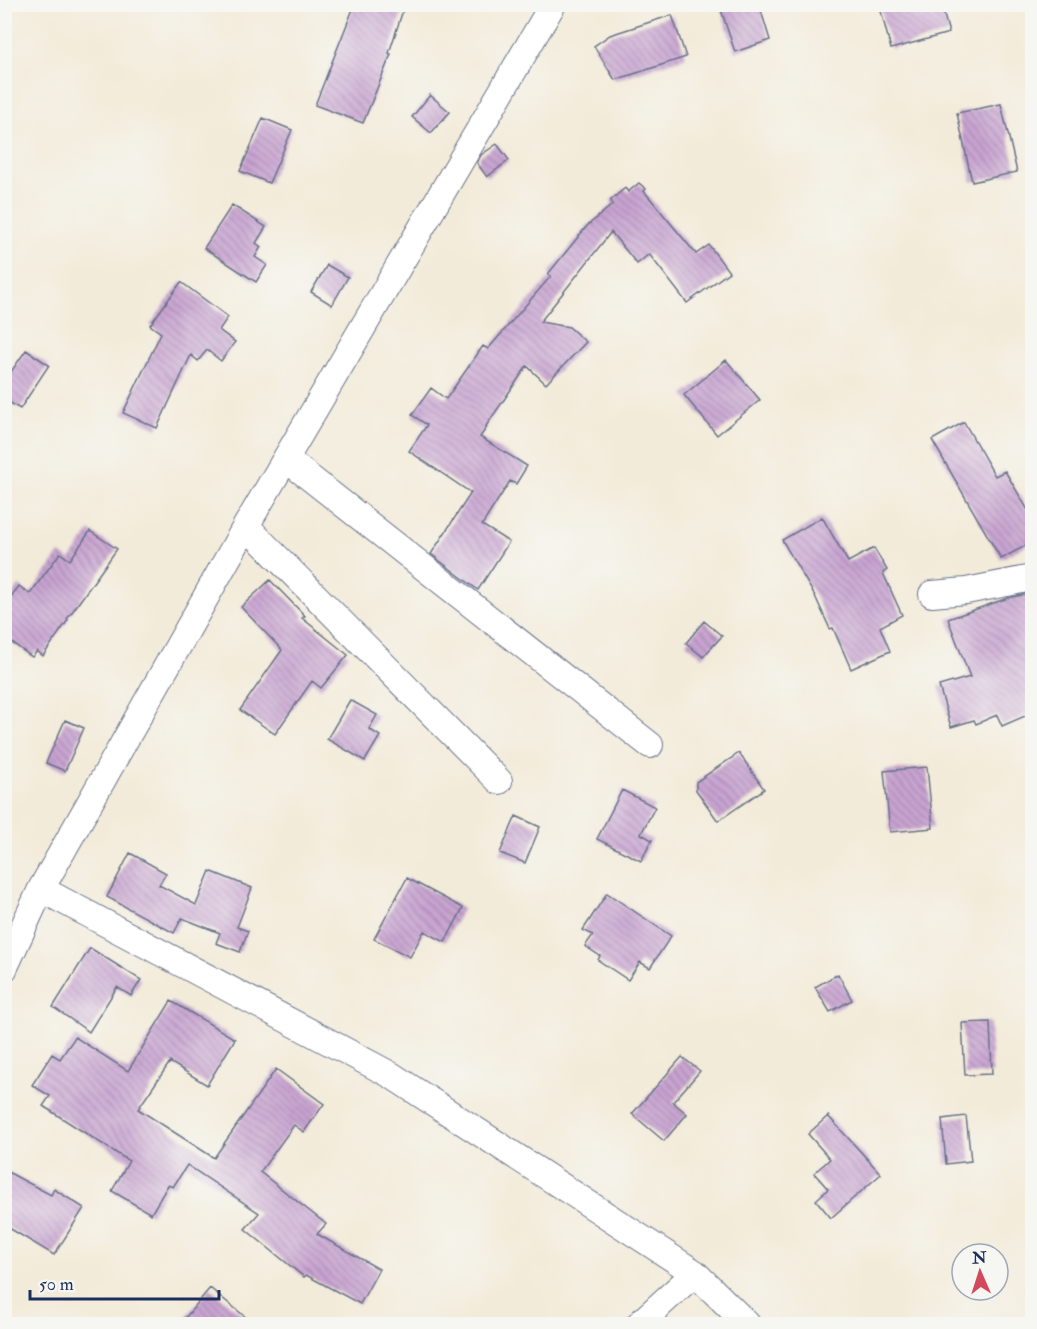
<svg xmlns="http://www.w3.org/2000/svg" width="1037" height="1329" viewBox="0 0 1037 1329" font-family="'IM FELL Double Pica',serif">
<style>
.building{fill:url(#building-back-hatch)}
.lines{fill:none;stroke-linecap:round;stroke-linejoin:round}
.minor-casing{stroke:#677189;stroke-width:28}
.minor{stroke:#fff;stroke-width:26}
</style>
<defs>
<pattern id="building-back-hatch" width="6" height="6" patternUnits="userSpaceOnUse" patternTransform="scale(1.5)"><rect width="6" height="6" fill="#c9a4d1"/><path d="M-1 5l2 2M0 0l6 6M5-1l2 2" fill="none" stroke="#a286ad"/></pattern>
</defs>
<rect width="100%" height="100%" fill="#f6f6f2"/>
<filter id="ink" filterUnits="userSpaceOnUse"><feTurbulence type="fractalNoise" baseFrequency=".0167" numOctaves="2"/><feDisplacementMap in="SourceGraphic" scale="12" xChannelSelector="R" yChannelSelector="G"/><feConvolveMatrix kernelMatrix="1 2 1 2 8 2 1 2 1" color-interpolation-filters="sRGB"/></filter>
<filter id="wash" filterUnits="userSpaceOnUse"><feTurbulence type="fractalNoise" baseFrequency=".008" numOctaves="4" result="noise"/><feDisplacementMap in="SourceGraphic" scale="24" xChannelSelector="R" yChannelSelector="G"/><feGaussianBlur stdDeviation="1.35" result="paint"/><feColorMatrix in="noise" values="0 0 0 0 0 0 0 0 0 0 0 0 0 0 0 0 0 1.4 0 .05"/><feComposite in="paint" operator="in"/></filter>
<g filter="url(#wash)">
<rect width="100%" height="100%" fill="#f3ebd9"/>
<g id="blocks">
<path class="building" d="M355,4H405L389,53L391,54L363,123L315,105Z
M719,4H759L770,40L735,52Z
M879,4H941L949,33L891,49Z
M672,15L686,57L615,80L594,46L610,35Z
M430,95L450,112L431,133L412,117Z
M1001,104L1017,172L972,182L957,113Z
M263,118L292,130L269,183L240,171Z
M497,144L509,160L487,177L477,163L481,155Z
M639,183L646,189L644,191L696,254L709,245L729,272L687,303L649,254L637,264L611,232L540,322L569,327L586,342L546,384L527,366L486,426L487,427L480,437L527,466L516,484L510,481L482,525L509,542L478,590L431,554L471,493L409,451L427,425L412,415L431,388L446,399L483,346L488,349L551,276L548,274L587,226L612,205L611,200L625,188L628,192Z
M232,205L266,227L256,243L261,247L255,257L267,265L256,282L204,248Z
M327,265L348,277L332,305L311,292Z
M181,282L228,317L219,330L235,342L221,361L207,350L198,361L191,355L157,428L123,413L161,333L150,325Z
M26,350L49,365L20,409L4,399V382Z
M726,360L760,400L717,435L684,395Z
M964,422L995,476L1005,471L1032,517V542L1001,559L932,440Z
M822,517L848,562L874,548L887,570L883,573L902,615L880,627L890,651L851,669L833,628L830,629L815,596L782,540Z
M90,531L117,549L67,619L68,620L43,656L37,651L32,657L4,637V606L19,586L30,594L60,553L70,560Z
M270,580L305,616L302,618L348,655L321,688L312,681L275,734L240,710L282,650L241,607Z
M1032,593V713L1002,726L997,715L976,724L974,720L951,727L939,686L970,677L948,619L1008,598Z
M704,621L722,636L703,657L686,643Z
M350,700L377,715L369,729L380,736L365,761L327,739Z
M65,720L84,728L65,771L46,763Z
M739,753L764,789L718,821L696,790V782Z
M927,767L933,828L890,832L884,771Z
M622,790L655,807L641,834L652,840L641,861L597,839Z
M516,816L540,827L525,863L500,853Z
M130,853L166,873L159,885L196,905L210,871L252,888L237,927L248,931L240,952L216,943L220,933L182,918L174,933L107,897Z
M407,878L463,908L445,942L424,931L410,957L374,939Z
M607,893L671,936L650,968L640,962L628,980L598,960L600,956L585,946L593,935L583,930Z
M90,948L141,980L131,996L117,987L89,1032L53,1007Z
M838,974L852,1000L830,1012L815,987Z
M171,1001L235,1039L207,1085L170,1062L138,1109L214,1158L276,1069L324,1104L304,1132L294,1125L260,1172L326,1224L317,1234L379,1269L360,1304L306,1275L304,1277L245,1229L259,1213L187,1165L173,1187L168,1185L151,1214L112,1191L129,1161L43,1106L50,1096L32,1085L52,1054L60,1059L75,1037L128,1071Z
M990,1022L992,1074L965,1075L962,1023Z
M682,1057L700,1071L673,1102L687,1114L664,1141L632,1114Z
M828,1116L881,1174L831,1218L816,1200L828,1189L814,1173L830,1159L808,1134Z
M966,1116L971,1161L946,1164L942,1119Z
M4,1170L51,1195L54,1189L84,1208L54,1255L4,1225Z
M210,1288L254,1324H180Z"/>
</g>
</g>
<g filter="url(#ink)">
<use href="#blocks" fill-opacity="0" stroke="#677189" stroke-width="1.5"/>
<g class="lines">
<g class="minor-casing">
<path id="minor" d="M286,459L650,745
M246,526L499,781
M932,594L966,591L1032,578
M41,889L391,1075L695,1273L747,1324
M4,969L41,889L246,526L553,4
M639,1324L695,1273"/>
</g>
<use href="#minor" class="minor"/>
</g>
</g>
<rect width="1037" height="1329" fill="none" stroke="#f6f6f2" stroke-width="24"/>
<g transform="translate(980 1272) rotate(357)"><circle r="28" fill="#f6f6f2" stroke="#9ea6b7" stroke-width="1.5"/>
<path d="M0-4.5L10 22L0 15L-10 22Z" fill="#d1495b"/>
<text y="-9" font-size="16" font-weight="bold" text-anchor="middle" fill="#1b2f5e">N</text>
</g>
<path d="M30 1290v9h189v-9" fill="none" stroke="#1b2f5e" stroke-width="3"/>
<text x="39" y="1290" font-size="18" fill="#1b2f5e" stroke="#f6f6f2" stroke-width="4.5" paint-order="stroke">50 m</text>
</svg>
